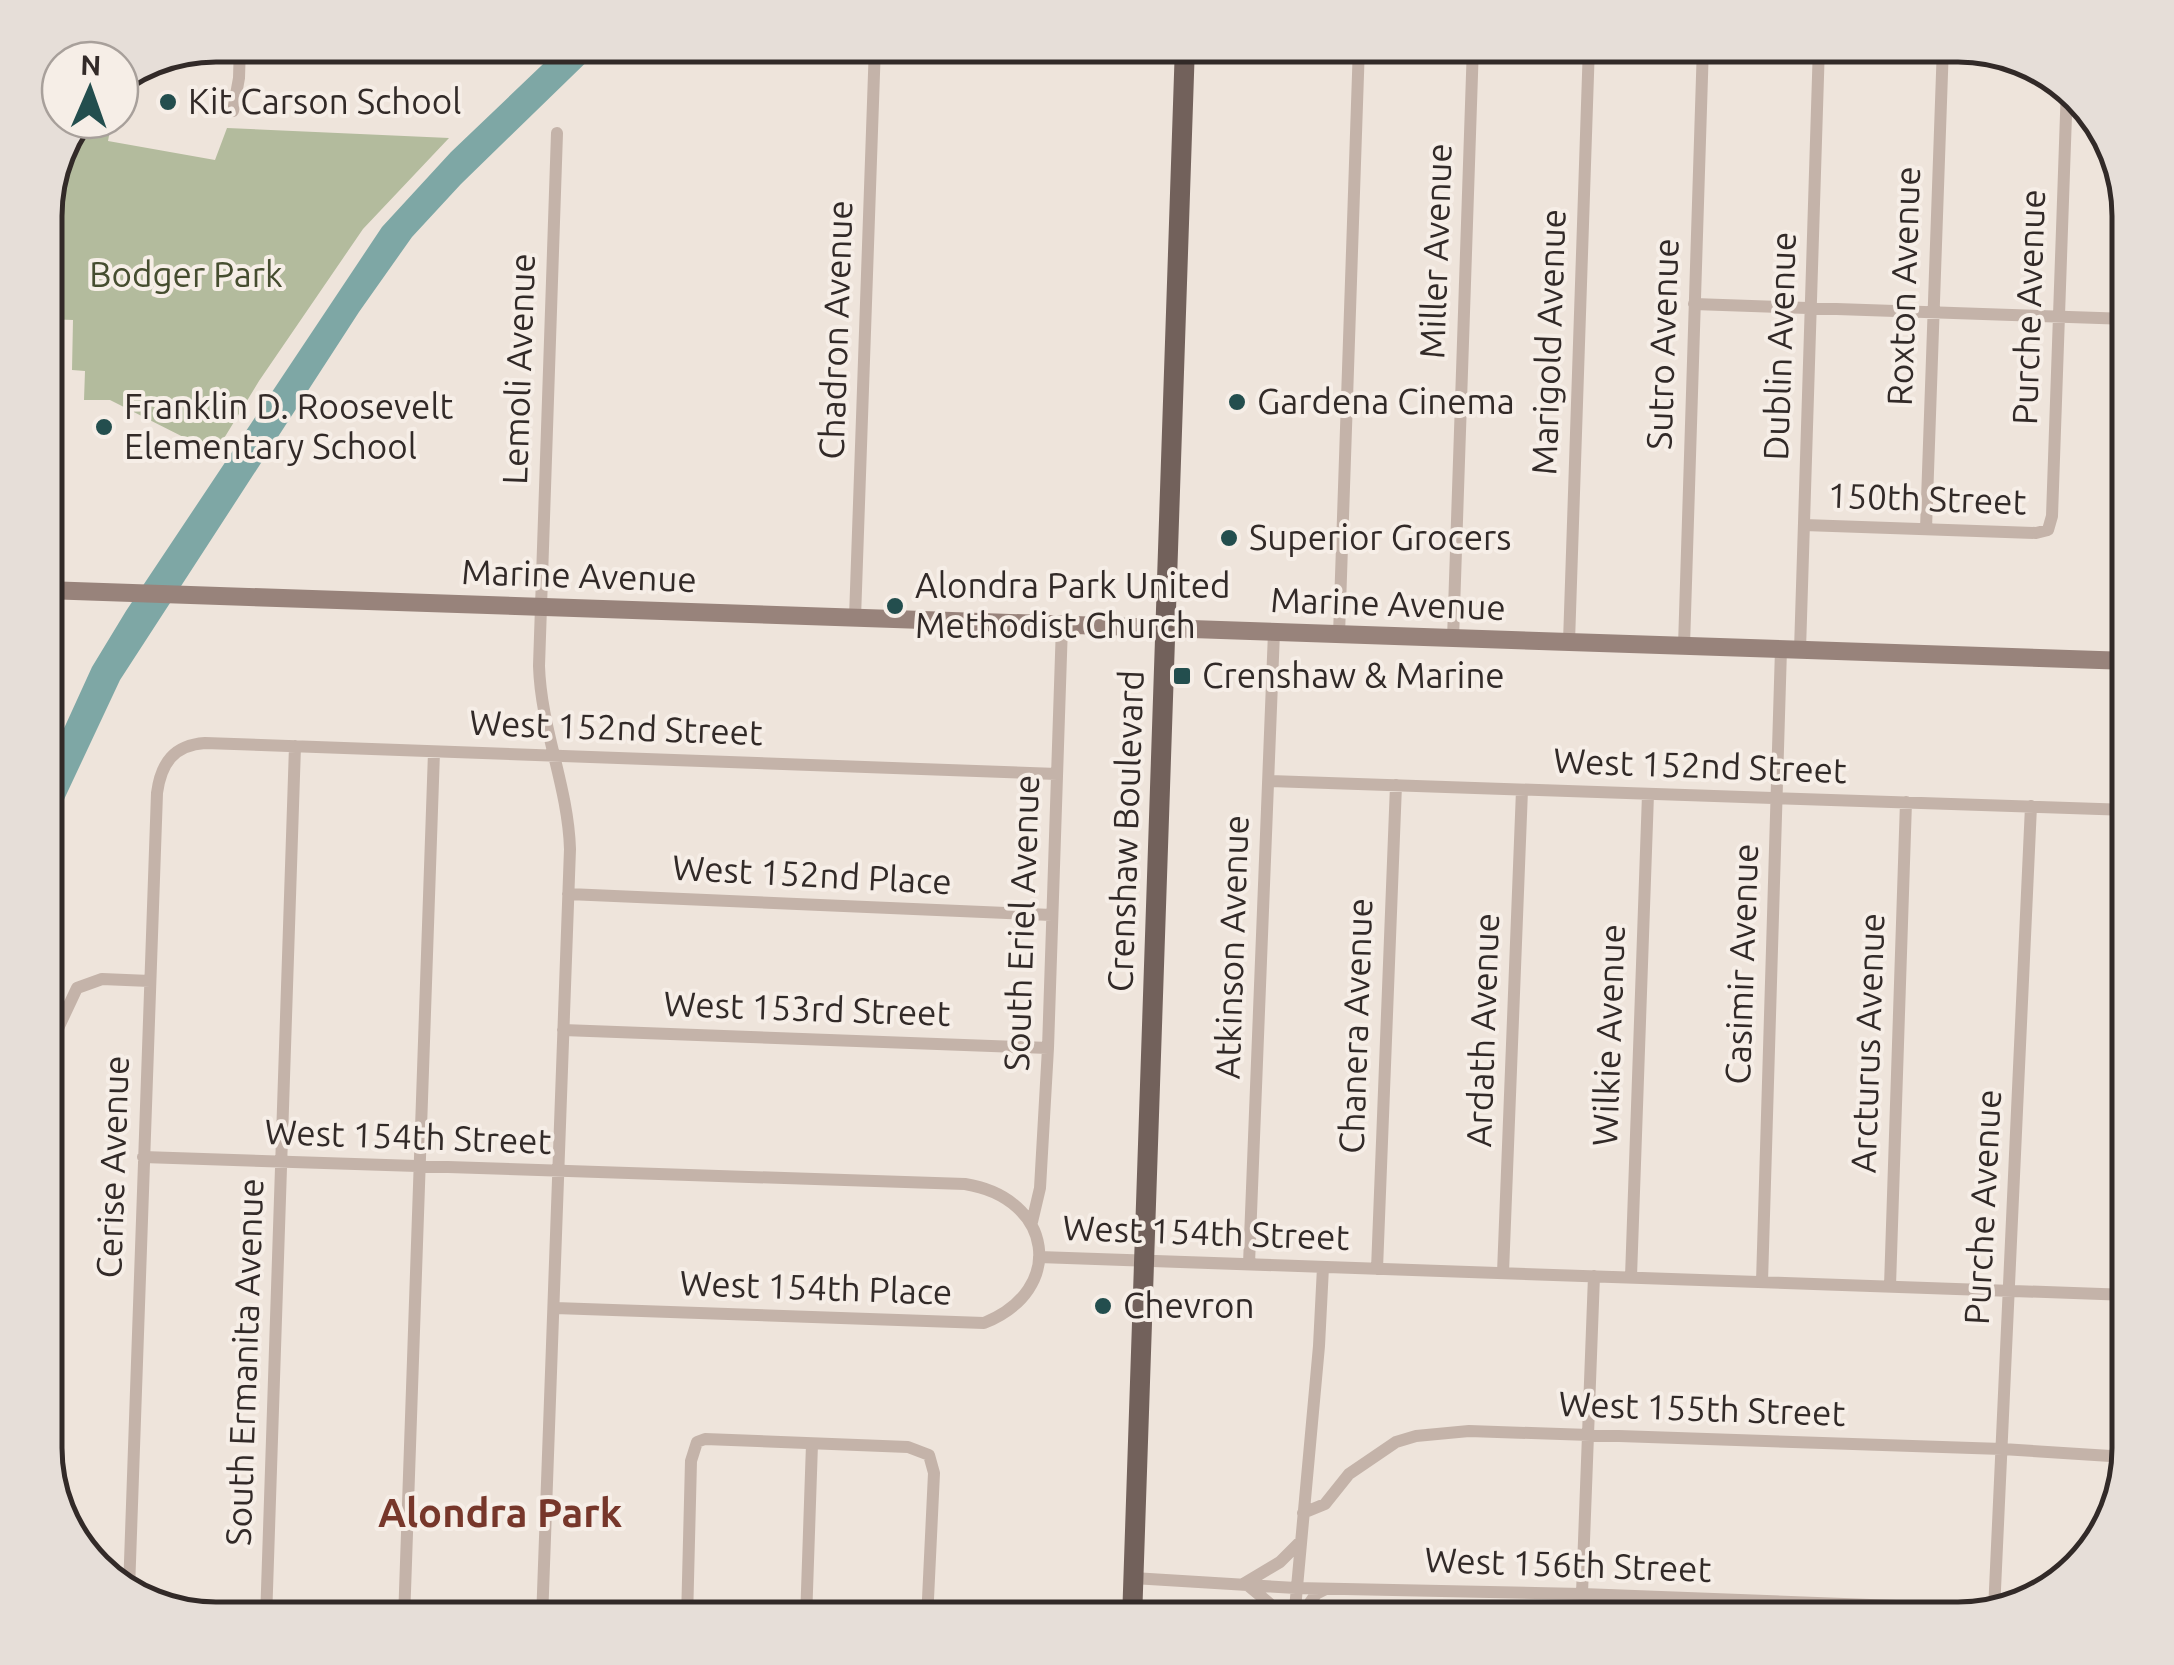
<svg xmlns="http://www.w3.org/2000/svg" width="2174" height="1665" viewBox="0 0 2174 1665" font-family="Ubuntu,sans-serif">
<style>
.green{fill:#b3bb9d}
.water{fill:#7ea7a5}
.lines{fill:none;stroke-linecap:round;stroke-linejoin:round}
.street{stroke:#c4b3a9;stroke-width:12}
.secondary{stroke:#98837b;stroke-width:18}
.primary{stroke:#72615b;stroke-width:20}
.poi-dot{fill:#234e4e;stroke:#f6eee7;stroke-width:4}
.labels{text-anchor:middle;stroke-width:8;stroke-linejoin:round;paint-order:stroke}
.poi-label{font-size:35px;fill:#322a28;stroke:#f6eee7;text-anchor:start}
.street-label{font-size:35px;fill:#322a28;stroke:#f6eee7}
.park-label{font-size:35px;fill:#454d2f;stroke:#f6eee7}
.quarter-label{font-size:40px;font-weight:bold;fill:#77372b;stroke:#f6eee7}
.rim{fill:none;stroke:#322a28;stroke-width:5}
</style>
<rect width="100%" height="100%" fill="#eee4db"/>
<path class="green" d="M78,120H112L108,141L215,160L227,128L449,138L363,229L259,381L215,453L110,400H84L85,371L72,370L73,320L45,319C45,252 36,176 78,120Z
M2125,336H2129V517L2120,516Z"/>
<path class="water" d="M563,45H604L461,184L412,237L359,312L120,680L45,840V770L92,667L126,611L382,227L451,152Z"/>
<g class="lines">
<path class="street" d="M233,111L239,78L240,45
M1694,304L2129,319
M1804,525L2036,533L2048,530L2052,516L2067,86
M1926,529L1943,45
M855,618L875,45
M1339,635L1359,45
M1453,639L1473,45
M1569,642L1589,45
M1684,646L1703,45
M1800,650L1819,45
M1269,781L2129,810
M568,894L1052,915
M563,1030L1048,1048
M45,1056L77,988L102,979L150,981
M143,1157L965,1184C1053,1198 1067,1290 984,1323L555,1308
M1032,1222L1040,1188L1048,1048L1062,625
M1039,1257L2129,1295
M1249,1264L1274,632
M1377,1269L1396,785
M1503,1273L1522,790
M1631,1277L1648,794
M1762,1282L1781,649
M1890,1286L1906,802
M1303,1513L1325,1504L1349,1474L1396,1442L1416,1436L1469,1431L2002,1449L2126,1457
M1133,1578L1296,1588L1582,1594L2002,1610
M129,1590L157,793C161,763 174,745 205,743L1057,774
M1994,1611L2031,806
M266,1620L295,746
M404,1620L434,752
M542,1620L570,849C568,786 541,729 539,666L557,133
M687,1620L691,1461L697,1442L705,1439L908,1447L929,1455L934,1473L927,1620
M806,1620L812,1444
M1283,1620L1269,1603L1245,1583L1280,1562L1300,1542
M1294,1620L1319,1346L1323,1267
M1298,1620L1316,1594L1326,1589
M1581,1620L1594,1276"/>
<path class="secondary" d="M45,590L2129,661"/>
<path class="primary" d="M1132,1620L1185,45"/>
</g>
<g class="poi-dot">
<circle cx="168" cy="102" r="10"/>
<circle cx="1237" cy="402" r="10"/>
<circle cx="104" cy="427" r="10"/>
<circle cx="1229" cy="538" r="10"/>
<circle cx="895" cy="606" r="10"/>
<rect x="1172" y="666" width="20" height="20" rx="5"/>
<circle cx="1103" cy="1306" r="10"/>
</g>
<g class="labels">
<g class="poi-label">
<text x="188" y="114">Kit Carson School</text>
<text x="1257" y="414">Gardena Cinema</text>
<text x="124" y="419">Franklin D. Roosevelt<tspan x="124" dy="40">Elementary School</tspan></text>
<text x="1249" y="550">Superior Grocers</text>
<text x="915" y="598">Alondra Park United<tspan x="915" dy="40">Methodist Church</tspan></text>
<text x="1202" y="688">Crenshaw &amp; Marine</text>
<text x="1123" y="1318">Chevron</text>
</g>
<g class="street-label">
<text transform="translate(1436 251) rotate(-88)" y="12">Miller Avenue</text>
<text transform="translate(1904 286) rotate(-88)" y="12">Roxton Avenue</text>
<text transform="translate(2029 307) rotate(-88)" y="12">Purche Avenue</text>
<text transform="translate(836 330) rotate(-88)" y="12">Chadron Avenue</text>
<text transform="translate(1549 342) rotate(-88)" y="12">Marigold Avenue</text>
<text transform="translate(1663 344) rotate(-88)" y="12">Sutro Avenue</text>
<text transform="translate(1780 346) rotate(-88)" y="12">Dublin Avenue</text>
<text transform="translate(519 369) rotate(-88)" y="12">Lemoli Avenue</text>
<text transform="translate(1927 499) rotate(2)" y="12">150th Street</text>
<text transform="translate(579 576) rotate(2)" y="12">Marine Avenue</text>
<text transform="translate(1388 604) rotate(2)" y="12">Marine Avenue</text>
<text transform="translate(616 728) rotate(2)" y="12">West 152nd Street</text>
<text transform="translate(1700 766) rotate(2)" y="12">West 152nd Street</text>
<text transform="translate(1126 831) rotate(-88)" y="12">Crenshaw Boulevard</text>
<text transform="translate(812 875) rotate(3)" y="12">West 152nd Place</text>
<text transform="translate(1022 923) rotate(-88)" y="12">South Eriel Avenue</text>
<text transform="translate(1232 947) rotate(-88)" y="12">Atkinson Avenue</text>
<text transform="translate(1742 964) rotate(-88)" y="12">Casimir Avenue</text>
<text transform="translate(807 1009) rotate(2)" y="12">West 153rd Street</text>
<text transform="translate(1356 1026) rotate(-88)" y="12">Chanera Avenue</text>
<text transform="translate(1483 1030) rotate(-88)" y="12">Ardath Avenue</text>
<text transform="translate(1609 1035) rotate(-88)" y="12">Wilkie Avenue</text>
<text transform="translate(1868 1043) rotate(-88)" y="12">Arcturus Avenue</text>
<text transform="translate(408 1137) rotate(2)" y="12">West 154th Street</text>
<text transform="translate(113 1167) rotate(-88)" y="12">Cerise Avenue</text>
<text transform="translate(1983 1207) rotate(-87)" y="12">Purche Avenue</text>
<text transform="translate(1206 1233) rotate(2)" y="12">West 154th Street</text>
<text transform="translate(816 1288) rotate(2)" y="12">West 154th Place</text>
<text transform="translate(245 1362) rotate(-88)" y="12">South Ermanita Avenue</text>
<text transform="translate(1702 1409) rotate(2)" y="12">West 155th Street</text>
<text transform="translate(1568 1565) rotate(2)" y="12">West 156th Street</text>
</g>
<g class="park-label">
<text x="186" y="287">Bodger Park</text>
</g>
<g class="quarter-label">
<text x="500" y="1527">Alondra Park</text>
</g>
</g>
<path d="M0 0H2174V1665H0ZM216 62H1958A154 154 0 0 1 2112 216V1448A154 154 0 0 1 1958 1602H216A154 154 0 0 1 62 1448V216A154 154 0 0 1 216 62Z" fill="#e6ded8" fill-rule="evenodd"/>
<path class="rim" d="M216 62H1958A154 154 0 0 1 2112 216V1448A154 154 0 0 1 1958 1602H216A154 154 0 0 1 62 1448V216A154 154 0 0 1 216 62Z"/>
<g transform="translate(90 90) rotate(2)"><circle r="48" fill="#f6eee7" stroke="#a8a09b" stroke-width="2.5"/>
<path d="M0-8L18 38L0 25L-18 38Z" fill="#234e4e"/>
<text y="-15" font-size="28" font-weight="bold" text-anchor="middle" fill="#322a28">N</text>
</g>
</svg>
